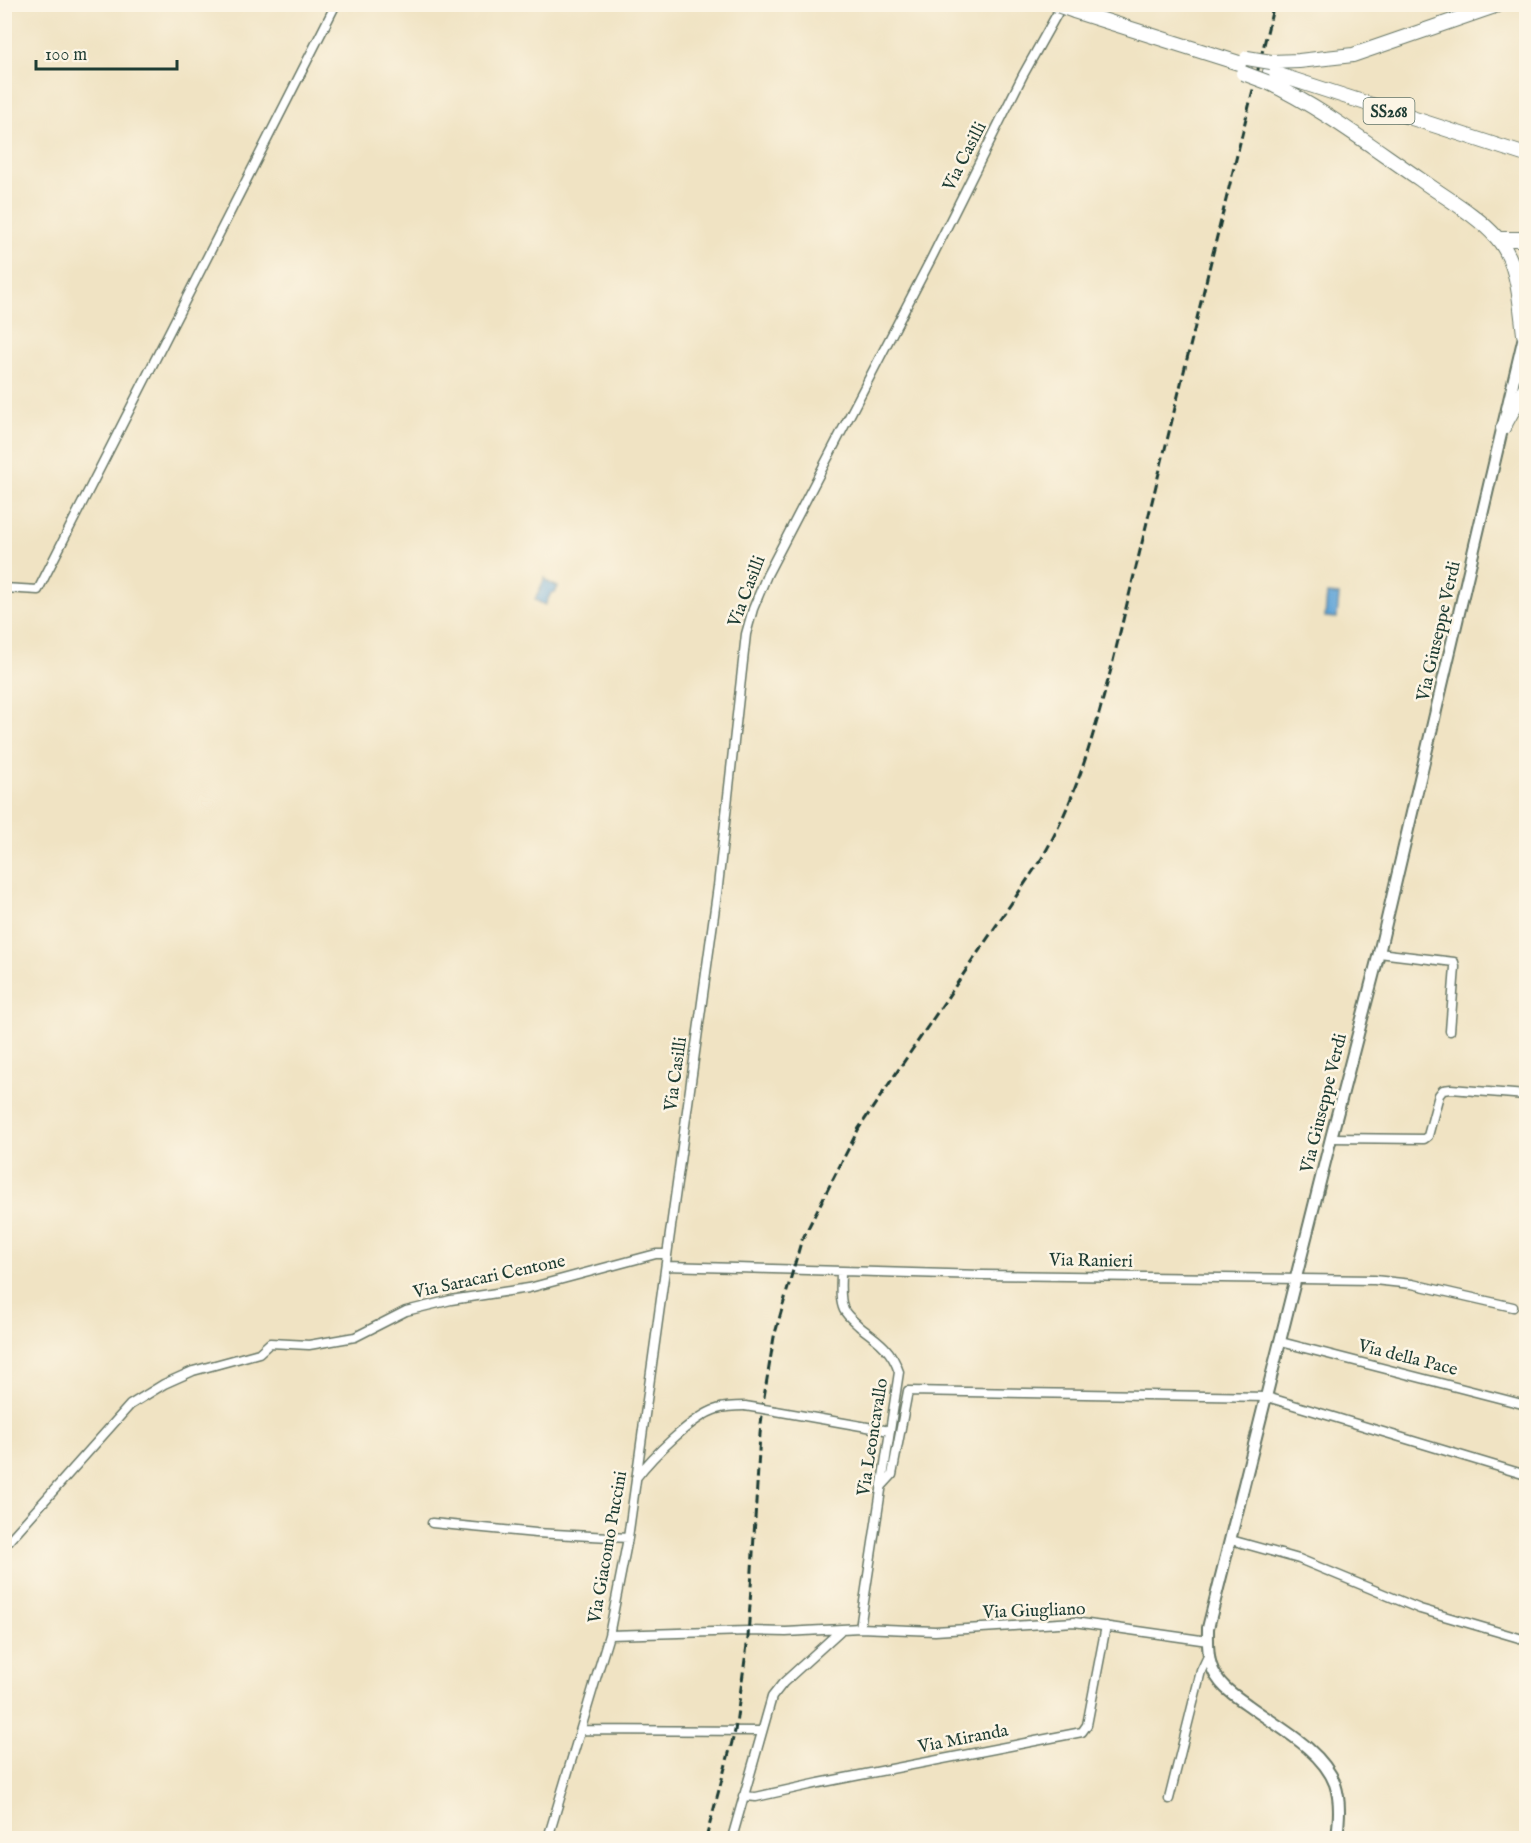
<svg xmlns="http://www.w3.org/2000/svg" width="1531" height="1843" viewBox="0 0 1531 1843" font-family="'IM FELL English',serif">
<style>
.water{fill:#64a6d8;stroke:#427286;stroke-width:1.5}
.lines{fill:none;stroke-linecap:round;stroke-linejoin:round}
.minor-casing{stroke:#687766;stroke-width:11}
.tertiary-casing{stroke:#687766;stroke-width:14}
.trunk-casing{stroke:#687766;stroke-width:16}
.minor{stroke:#fff;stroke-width:8}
.tertiary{stroke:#fff;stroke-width:10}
.trunk{stroke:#fff;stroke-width:14}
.rail{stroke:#1f3d34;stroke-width:3;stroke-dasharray:9 4.5;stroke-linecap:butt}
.minor-bridge-casing{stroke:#687766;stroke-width:11;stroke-linecap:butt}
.trunk-bridge-casing{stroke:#687766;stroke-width:16;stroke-linecap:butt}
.minor-bridge{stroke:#fff;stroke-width:8}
.trunk-bridge{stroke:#fff;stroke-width:14}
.labels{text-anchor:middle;stroke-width:5;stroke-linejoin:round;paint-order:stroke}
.shield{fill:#fcf5e5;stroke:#617469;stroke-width:1.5}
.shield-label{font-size:16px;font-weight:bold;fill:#1f3d34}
.street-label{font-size:18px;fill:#1f3d34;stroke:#fcf5e5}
</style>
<rect width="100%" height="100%" fill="#fcf5e5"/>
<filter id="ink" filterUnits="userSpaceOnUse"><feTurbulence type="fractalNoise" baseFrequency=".0167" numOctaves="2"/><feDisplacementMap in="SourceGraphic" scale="12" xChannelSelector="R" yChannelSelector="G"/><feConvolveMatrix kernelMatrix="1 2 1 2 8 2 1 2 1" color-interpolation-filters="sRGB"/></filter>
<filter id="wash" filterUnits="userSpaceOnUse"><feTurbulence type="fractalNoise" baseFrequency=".008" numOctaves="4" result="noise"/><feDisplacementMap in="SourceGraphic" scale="24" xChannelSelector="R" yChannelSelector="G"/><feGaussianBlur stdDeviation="1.35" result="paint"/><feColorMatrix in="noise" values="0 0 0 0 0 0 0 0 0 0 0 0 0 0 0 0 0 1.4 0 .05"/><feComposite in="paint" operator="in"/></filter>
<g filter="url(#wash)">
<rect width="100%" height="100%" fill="#f0e3c3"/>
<path class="water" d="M545,578L548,582L558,587L555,592L551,593L545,605L535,600Z
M1327,594L1339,595L1337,618L1325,617Z"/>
</g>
<g filter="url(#ink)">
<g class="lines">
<g class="minor-casing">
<path id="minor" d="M4,588L38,590L336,4
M1379,953L1454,962L1455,967L1450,1031
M1331,1138L1424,1139L1428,1136L1439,1095L1443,1090L1451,1089L1526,1095
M666,1266L982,1275L1374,1280L1412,1284L1513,1307
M841,1272C841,1284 839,1299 844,1310C847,1316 855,1322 860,1327C879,1341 892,1350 899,1372L860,1628
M1281,1342L1526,1405
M776,1411L890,1431
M636,1478C652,1457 693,1416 717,1409C726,1406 735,1406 745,1406
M881,1487L892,1475L908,1391L1267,1397L1526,1475
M432,1523L536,1533L628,1538
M1231,1540L1299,1559L1420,1609L1526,1640
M4,1546L130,1405L164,1384L193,1371L259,1353L270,1343L309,1345L355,1337L406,1311L451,1300L529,1288L656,1254H667
M609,1635L748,1631L786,1632L860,1628L935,1631L1074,1622L1208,1641
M581,1730L761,1731
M743,1796L756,1797L819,1783L1082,1732L1087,1725L1106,1626
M1169,1799L1201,1671L1209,1654
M548,1838L609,1635L628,1538L718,886L746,634L753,609L767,575L931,259L1023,75L1062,5
M732,1838L772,1697L783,1683L840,1631"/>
</g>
<g class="tertiary-casing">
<path id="tertiary" d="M1337,1838C1339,1820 1341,1802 1335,1784C1322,1749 1276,1726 1248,1705C1232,1694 1217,1684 1211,1665C1207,1653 1208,1641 1208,1628L1331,1138L1379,953L1525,332"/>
</g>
<g class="trunk-casing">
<path id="trunk" d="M1074,11L1245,65
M1271,62L1299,61L1353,55L1501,4
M1270,72L1526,155
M1267,82C1322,108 1371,146 1421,180C1446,198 1477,215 1497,238C1519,263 1520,303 1524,334L1526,338
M1498,239H1526
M1503,428L1526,386"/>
</g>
<use href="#minor" class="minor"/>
<use href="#tertiary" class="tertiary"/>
<use href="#trunk" class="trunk"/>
<path class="rail" d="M706,1838L735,1731L748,1638L760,1434L764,1397L774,1337L801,1242L859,1128L1042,858C1077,797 1093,737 1111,669L1274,4"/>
<g class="minor-bridge-casing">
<path id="minor-bridge" d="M745,1406L776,1411"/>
</g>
<g class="trunk-bridge-casing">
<path id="trunk-bridge" d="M1054,4L1074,11
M1247,58L1271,62
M1243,73L1267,82"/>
</g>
<use href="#minor-bridge" class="minor-bridge"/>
<use href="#trunk-bridge" class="trunk-bridge"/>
</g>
</g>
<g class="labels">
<rect class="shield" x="1363.5" y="98" width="51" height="26" rx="4.5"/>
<g class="shield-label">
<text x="1389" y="117">SS268</text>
</g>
<g class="street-label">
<text transform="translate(964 156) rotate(-63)" y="6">Via Casilli</text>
<text transform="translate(746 591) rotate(-69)" y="6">Via Casilli</text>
<text transform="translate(1438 631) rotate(-77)" y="6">Via Giuseppe Verdi</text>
<text transform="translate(675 1074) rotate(-82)" y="6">Via Casilli</text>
<text transform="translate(1323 1103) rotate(-76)" y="6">Via Giuseppe Verdi</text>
<text transform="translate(1091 1260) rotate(1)" y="6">Via Ranieri</text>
<text transform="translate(489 1276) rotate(-12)" y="6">Via Saracari Centone</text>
<text transform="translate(1408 1357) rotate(14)" y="6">Via della Pace</text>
<text transform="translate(872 1437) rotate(-81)" y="6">Via Leoncavallo</text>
<text transform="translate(607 1547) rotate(-80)" y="6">Via Giacomo Puccini</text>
<text transform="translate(1034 1610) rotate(-2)" y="6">Via Giugliano</text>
<text transform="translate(963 1738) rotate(-11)" y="6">Via Miranda</text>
</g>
</g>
<rect width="1531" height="1843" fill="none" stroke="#fcf5e5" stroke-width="24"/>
<path d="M36 60v9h141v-9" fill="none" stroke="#1f3d34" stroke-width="3"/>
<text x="45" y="60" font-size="18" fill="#1f3d34" stroke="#fcf5e5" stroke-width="4.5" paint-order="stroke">100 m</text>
</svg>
